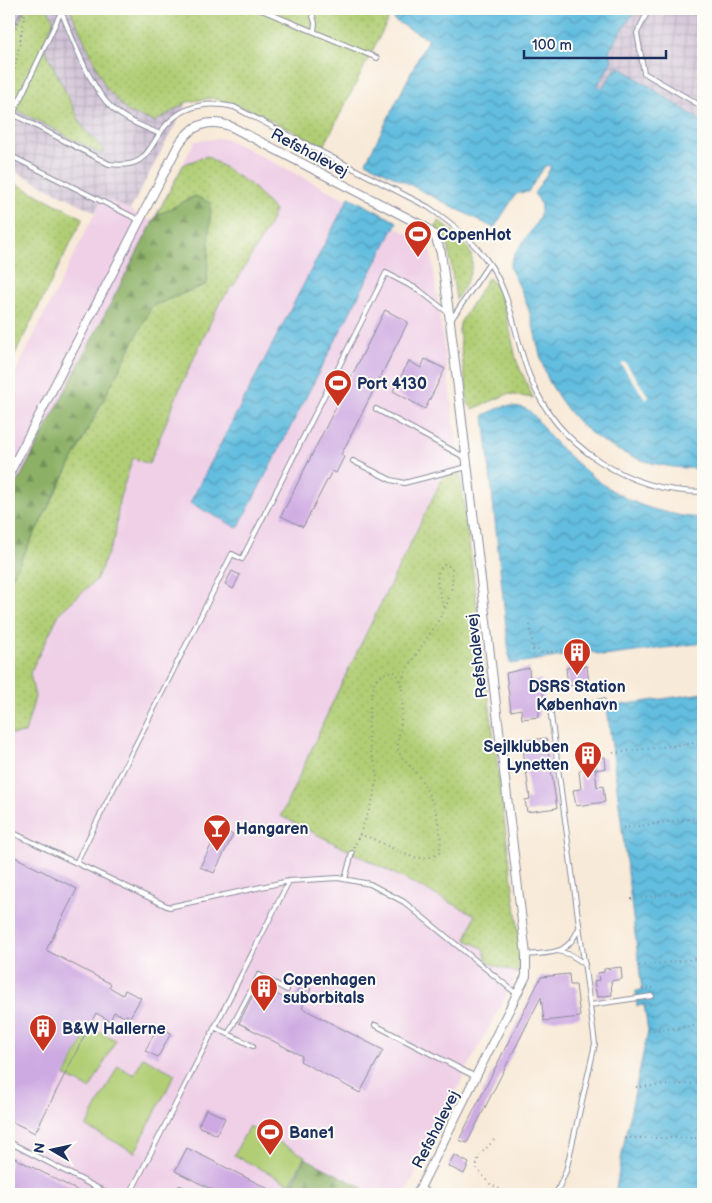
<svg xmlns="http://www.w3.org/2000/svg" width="712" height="1203" viewBox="0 0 712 1203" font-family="'Balsamiq Sans',sans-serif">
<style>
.built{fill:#efd0e7}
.industrial{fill:url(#industrial-grid)}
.grass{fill:url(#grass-dots);stroke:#667e6a}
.forest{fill:url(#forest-firs);stroke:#547062}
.garden{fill:#b1ce75;stroke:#667e6a}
.water{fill:url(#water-waves);stroke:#3e769e}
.pier{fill:#f8ead8}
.building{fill:#ceaae2}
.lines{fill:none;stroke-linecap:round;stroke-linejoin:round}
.lane-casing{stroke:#8a8c9b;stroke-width:6}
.street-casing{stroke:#8a8c9b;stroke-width:10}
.path{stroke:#8a8c9b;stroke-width:2;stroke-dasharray:1 4;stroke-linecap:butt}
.lane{stroke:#fff;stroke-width:4}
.street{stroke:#fff;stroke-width:8}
.labels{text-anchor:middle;stroke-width:4;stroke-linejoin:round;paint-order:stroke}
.street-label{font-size:16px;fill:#1b2f5e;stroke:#fdfcf7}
.poi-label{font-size:16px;font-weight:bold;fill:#1b2f5e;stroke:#fdfcf7;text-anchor:start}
</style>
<defs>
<pattern id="industrial-grid" width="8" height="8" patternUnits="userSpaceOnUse" patternTransform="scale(1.25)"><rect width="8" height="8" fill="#cdbed3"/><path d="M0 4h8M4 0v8" fill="none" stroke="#a69bae"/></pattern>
<pattern id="grass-dots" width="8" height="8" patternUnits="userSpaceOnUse" patternTransform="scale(1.25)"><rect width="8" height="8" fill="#b1ce75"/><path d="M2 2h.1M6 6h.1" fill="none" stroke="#98b168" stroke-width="1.8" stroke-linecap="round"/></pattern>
<pattern id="forest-firs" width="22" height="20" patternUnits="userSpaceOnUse" patternTransform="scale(1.25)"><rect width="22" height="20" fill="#8cb166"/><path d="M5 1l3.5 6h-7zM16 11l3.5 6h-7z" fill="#729057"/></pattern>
<pattern id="water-waves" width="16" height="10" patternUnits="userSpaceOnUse" patternTransform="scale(1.25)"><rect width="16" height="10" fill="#62bddf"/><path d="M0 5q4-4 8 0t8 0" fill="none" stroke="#509ab8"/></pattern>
</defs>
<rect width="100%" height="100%" fill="#fdfcf7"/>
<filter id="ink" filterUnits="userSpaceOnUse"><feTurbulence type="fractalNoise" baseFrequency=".02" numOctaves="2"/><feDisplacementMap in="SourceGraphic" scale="10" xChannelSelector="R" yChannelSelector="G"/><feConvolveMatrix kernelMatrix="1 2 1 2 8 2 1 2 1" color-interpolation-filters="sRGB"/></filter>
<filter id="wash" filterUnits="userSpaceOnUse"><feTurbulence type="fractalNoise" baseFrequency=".0096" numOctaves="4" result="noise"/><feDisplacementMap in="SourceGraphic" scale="20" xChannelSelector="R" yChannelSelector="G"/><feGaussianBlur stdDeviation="1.12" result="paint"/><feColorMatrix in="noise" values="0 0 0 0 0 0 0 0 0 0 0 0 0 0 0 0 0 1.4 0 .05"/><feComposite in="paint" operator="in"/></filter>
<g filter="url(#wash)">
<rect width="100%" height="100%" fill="#f8ead8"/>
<path class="built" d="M225,138L342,197L430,246L451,399L521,957L518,973L466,1071L405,1194H9V385L94,215L104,198L152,221L195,141Z"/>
<path class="industrial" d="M9,9H70L106,88L155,122L187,102L130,210L104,198L95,212L9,168Z
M636,9H703V122L618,66L602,88L597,87L608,51Z"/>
<path class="grass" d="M25,9H48L54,21L43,45L83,128L103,149L102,154L9,106V42Z
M70,9H390L388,20L324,146L248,109L212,98L187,102L155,122L128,112L106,88Z
M207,156L251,185L275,211L268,227L234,285L220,302L180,388L149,464L133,458L119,500L115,537L96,580L60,612L30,673L35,697L25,733L9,735V583L152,306L207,284L195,196L156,216L184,164Z
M9,180L83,218L9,366Z
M439,221C475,249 483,259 456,299L448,246L436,226Z
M488,278C504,285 512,345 517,362C522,374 528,386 533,398L508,394L473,409L468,404L459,331L460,323Z
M460,473L519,936L521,957L518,973L488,963L483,948L466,940L475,915L281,816L336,695L443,477Z"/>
<path class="forest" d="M195,196L211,203L207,284L152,306L9,583V499L156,216Z
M305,1158L363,1188L360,1194H287Z"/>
<path class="garden" d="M90,1027L116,1040L90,1089L65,1076Z
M143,1057L175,1074L135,1152L86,1127L118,1066L134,1075Z
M249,1126L305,1156L290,1184L234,1155Z"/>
<path class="water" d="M398,9H636L609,50L612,60L597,87L602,88L618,66L703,122V468C648,471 590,446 560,399C556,392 551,386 548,379C540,360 537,341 532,321C527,302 519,285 510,268C511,245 558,216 534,194L550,169V165L545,166L528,192L518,193L514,197L494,228L366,162L428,39L394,20Z
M349,197L397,222L238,528L190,503Z
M504,406C512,406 519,406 526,409C535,413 544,431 551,438C585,473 620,504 669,513C681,516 691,518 703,517V643L604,656L592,652L510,664L484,415Z
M703,693V1194H615L625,1138L648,1031L644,1005L637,1006L636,991L642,990L607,707Z"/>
<path class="pier" d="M625,362L649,397L646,400L621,364Z"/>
<g id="blocks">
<path class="building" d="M9,9H22L9,36Z
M385,310L408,322L341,455L344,457L336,473L332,471L303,527L281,516Z
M425,359L445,369L425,409L393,391L409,361L421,368Z
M232,571L240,575L233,589L225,584Z
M587,666L589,684L568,686L566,668Z
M529,668L530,681L541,680L545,707H539V717L522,719L521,709L511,711L506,673Z
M546,738L557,808L527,812L525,800L530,799L522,741Z
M605,757L606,768L596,770L595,758Z
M586,762L595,769L597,787L603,786L605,802L576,806L573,790L581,789L579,772Z
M220,828L233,835L214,873L200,867Z
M9,854L77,889L46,950L111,984L109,987L123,995L125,990L141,998L130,1017L126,1015L125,1017L114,1012L110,1021L96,1013L35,1133L9,1120Z
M621,967L622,979L611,981L612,995L597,997L594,981L599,980L598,973L604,972V969Z
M569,974L570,985H576L580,1017L544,1021L541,997L467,1143L459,1140L541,977Z
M301,984L311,989L302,1008L383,1050L360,1093L300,1061L302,1056L239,1023L258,985L292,1002Z
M158,1026L171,1033L158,1057L145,1051Z
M206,1109L225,1118L217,1135L198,1126Z
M187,1148L279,1194H221L175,1171Z
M9,1155L84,1194H9Z
M454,1155L469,1163L464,1174L448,1166Z"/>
</g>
</g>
<g filter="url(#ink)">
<use href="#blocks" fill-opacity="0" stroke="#8a8c9b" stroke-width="1"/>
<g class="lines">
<g class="lane-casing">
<path id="lane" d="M60,9C73,38 89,87 112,108C125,120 144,127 160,134
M259,9L377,58
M311,9L315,23L314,31
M649,9L637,33L644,73L703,107
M9,112L109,164C153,170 147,142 171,120C189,104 212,102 234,107L428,207C452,223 474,241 491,266C513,300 515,340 530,377C557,447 629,492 703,492
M13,114L61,12
M9,155L139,220
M451,320L489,264
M376,409L466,458
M353,461L391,480L404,483L467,467
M9,831L169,907L289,881L338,878L370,884L404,902L518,995
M76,863L232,554L242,559L386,273L419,290L447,312
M345,879L352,853
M558,951L571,955L585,964
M526,955C552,952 567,956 579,928
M590,1005L652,996
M375,1025L476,1077
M214,1027L253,1046
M228,1034L259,975L287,990
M9,1142L109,1194
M421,1188L432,1194
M130,1194L289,881
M177,1194L180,1188L194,1194
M556,1194L566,1171L595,1044L550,708L603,701"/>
</g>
<g class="street-casing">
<path id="street" d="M9,474L179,144C192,124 210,118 232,127L425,227L435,236L441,253L449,313L526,955V976L417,1194"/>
</g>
<path class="path" d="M9,41L25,9
M9,99L26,9
M530,625L534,656
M572,648L592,646
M575,648L576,655
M533,649H537L541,653L570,649
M401,681C407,669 414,658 421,647C437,623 456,599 452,568L445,564C430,573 441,596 445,609
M613,753L703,742
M623,828L703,817
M354,848C362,827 377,797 377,774C377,766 372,757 370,748C366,729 370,697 376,679L387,672H396C406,689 402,710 400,729C399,735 397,743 398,748C400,759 408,763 414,770C429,788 446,830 439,853C412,870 385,838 359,835
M631,899L703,890
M639,966L703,958
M642,989L653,988
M644,1006L654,1004
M648,1031L703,1025
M636,1087L703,1083
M625,1138H703
M494,1140L479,1156L476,1168L491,1185L511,1194
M615,1193L635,1194"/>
<use href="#lane" class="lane"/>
<use href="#street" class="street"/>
</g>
</g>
<defs>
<g id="stadium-pin" transform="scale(1.4375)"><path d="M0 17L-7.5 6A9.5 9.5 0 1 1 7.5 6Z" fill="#c8321e" stroke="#fdfcf7"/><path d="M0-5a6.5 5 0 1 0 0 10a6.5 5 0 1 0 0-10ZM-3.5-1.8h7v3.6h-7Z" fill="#fff"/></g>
<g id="building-pin" transform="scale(1.4375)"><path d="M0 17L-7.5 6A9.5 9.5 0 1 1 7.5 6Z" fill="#c8321e" stroke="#fdfcf7"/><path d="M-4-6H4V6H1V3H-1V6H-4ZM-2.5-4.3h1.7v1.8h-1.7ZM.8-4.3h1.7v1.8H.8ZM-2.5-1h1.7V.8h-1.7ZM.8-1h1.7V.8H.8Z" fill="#fff"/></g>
<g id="bar-pin" transform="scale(1.4375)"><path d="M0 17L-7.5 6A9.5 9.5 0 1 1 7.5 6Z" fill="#c8321e" stroke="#fdfcf7"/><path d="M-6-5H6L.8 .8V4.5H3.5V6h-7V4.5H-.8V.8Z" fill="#fff"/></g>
</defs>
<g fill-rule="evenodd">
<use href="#stadium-pin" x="418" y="234"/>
<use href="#stadium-pin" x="338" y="383"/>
<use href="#building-pin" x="577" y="652"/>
<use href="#building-pin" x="588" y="755"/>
<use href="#bar-pin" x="217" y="828"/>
<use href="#building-pin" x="264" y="988"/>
<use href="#building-pin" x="43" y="1028"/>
<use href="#stadium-pin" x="270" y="1132"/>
</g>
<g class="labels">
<g class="street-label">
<text transform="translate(310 152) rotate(28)" y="6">Refshalevej</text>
<text transform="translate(476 656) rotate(-97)" y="6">Refshalevej</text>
<text transform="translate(435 1129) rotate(-63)" y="6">Refshalevej</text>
</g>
<g class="poi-label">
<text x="437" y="240">CopenHot</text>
<text x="357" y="389">Port 4130</text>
<text x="577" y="692" text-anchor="middle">DSRS Station<tspan x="577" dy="18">København</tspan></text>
<text x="569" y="752" text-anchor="end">Sejlklubben<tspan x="569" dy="18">Lynetten</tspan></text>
<text x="236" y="834">Hangaren</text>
<text x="283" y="985">Copenhagen<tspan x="283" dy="18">suborbitals</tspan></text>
<text x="62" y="1034">B&amp;W Hallerne</text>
<text x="289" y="1138">Bane1</text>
</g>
</g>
<rect width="712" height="1203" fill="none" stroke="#fdfcf7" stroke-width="30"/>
<g transform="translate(52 1150) rotate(279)" stroke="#fdfcf7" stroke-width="4" paint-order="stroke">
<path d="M0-4L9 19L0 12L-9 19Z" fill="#1b2f5e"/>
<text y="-8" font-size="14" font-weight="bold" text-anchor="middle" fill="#1b2f5e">N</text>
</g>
<path d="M524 50v8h142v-8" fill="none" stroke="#1b2f5e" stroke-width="2.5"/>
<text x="532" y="50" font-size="15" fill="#1b2f5e" stroke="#fdfcf7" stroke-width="4" paint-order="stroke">100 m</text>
</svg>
